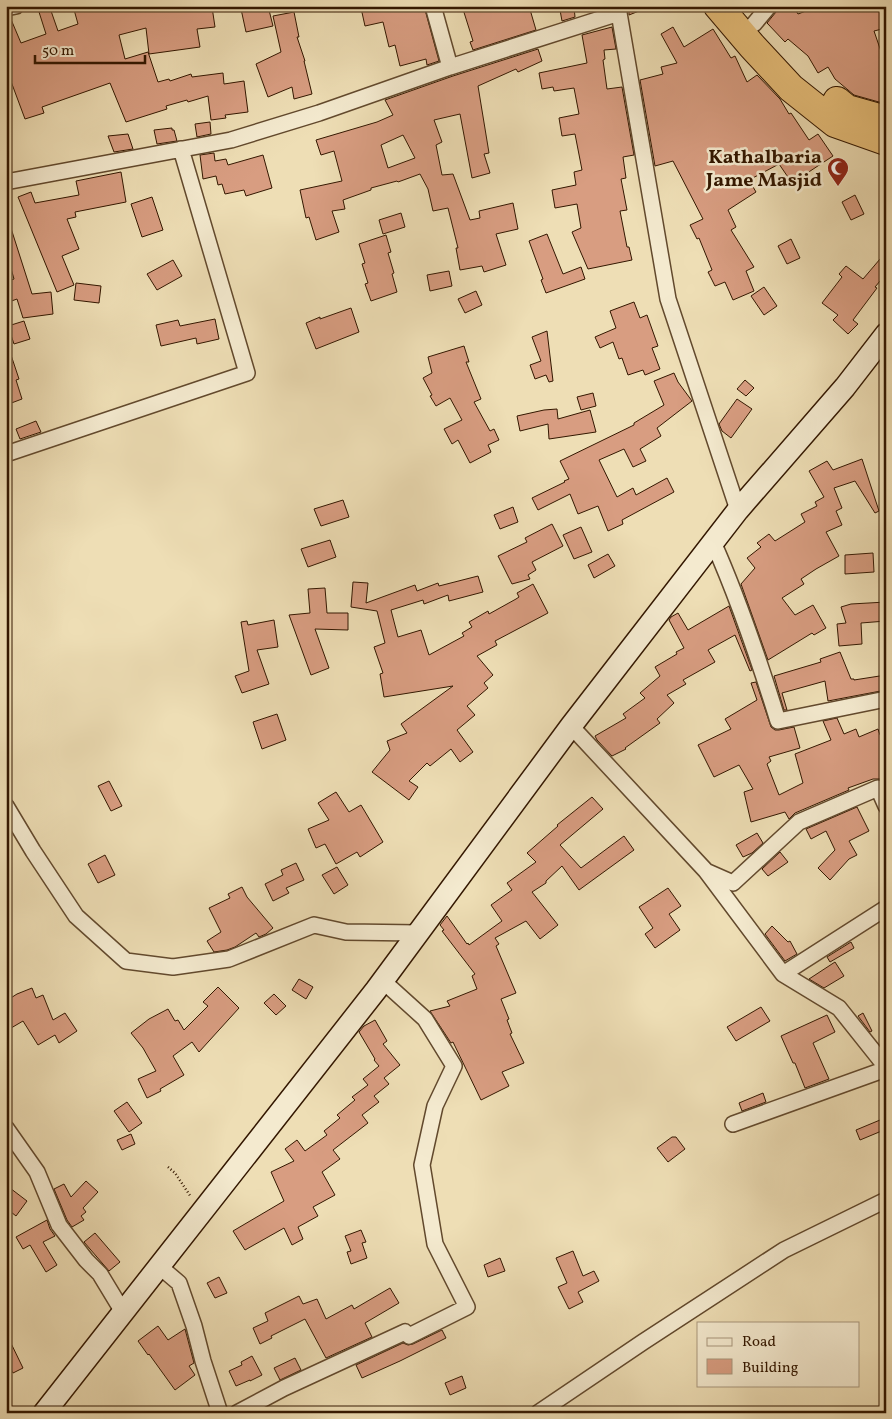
<svg xmlns="http://www.w3.org/2000/svg" width="892" height="1419" viewBox="0 0 892 1419" font-family="Vollkorn,serif">
<style>
.building{fill:#d89d81;stroke:#331700;fill-rule:evenodd}
.lines{fill:none;stroke-linecap:round;stroke-linejoin:round}
.street-casing{stroke:#62492d;stroke-width:18}
.secondary-casing{stroke:#331700;stroke-width:24}
.highway-casing{stroke:#331700;stroke-width:30}
.path{stroke:#331700;stroke-width:2.5;stroke-dasharray:1 2.5;stroke-linecap:butt}
.street{stroke:#f4eacf;stroke-width:15}
.secondary{stroke:#f4eacf;stroke-width:21}
.highway{stroke:#e7bf7a;stroke-width:28}
.labels{text-anchor:middle;stroke-width:5;stroke-linejoin:round;paint-order:stroke}
.poi-label{font-size:20px;font-weight:bold;fill:#331700;stroke:#f4eacf;text-anchor:end}
</style>
<rect width="100%" height="100%" fill="#eedeb5"/>
<filter id="stains"><feTurbulence type="fractalNoise" baseFrequency=".004" numOctaves="4"/><feColorMatrix values="0 0 0 0 .2 0 0 0 0 .09 0 0 0 0 .02 0 0 0 .5 -.17"/></filter>
<radialGradient id="worn" r=".72"><stop offset=".6" stop-color="#630" stop-opacity="0"/><stop offset="1" stop-color="#630" stop-opacity=".3"/></radialGradient>
<path class="building" d="M73,6H194L195,10L212,7L215,27L197,29L200,47L149,54L146,28L119,35L125,59L148,52L158,82L169,79L170,81L191,74L192,77L223,73L224,84L244,81L248,112L225,115L226,118L211,120L208,96L188,102L187,100L166,106L167,109L126,122L110,83L42,107L44,113L25,119L6,68V17H10L21,43L46,34L39,12L50,8L58,31L78,24Z
M255,6H268L273,26L246,32L241,9Z
M369,6H424L439,61L427,65L426,59L400,66L395,45L389,47L383,22L365,26L361,8Z
M462,6H529L536,30L473,50L470,42L473,41Z
M629,6H649V7L629,15Z
M778,6H793L798,14L819,6H886V28L874,31L886,66V104L854,95L835,79L828,67L818,73L808,56L788,39L785,42L767,23L776,12Z
M574,7L575,17L562,21L560,10Z
M294,12L299,37H297L305,61H304L312,94L294,99L292,87L268,97L256,64L281,52L273,16Z
M612,27L616,49L604,50L605,59L603,60L607,89L622,87L634,155L623,157L626,178L621,179L627,210L620,211L627,247H629L632,260L588,269L572,232L581,228L577,204L555,208L552,190L576,185L574,172L582,170L575,134L562,136L559,118L579,114L574,88L554,91L553,87L542,89L539,73L587,63L582,35Z
M673,27L684,47L713,29L731,58L735,56L747,82L757,75L780,99L789,114L791,113L809,140L818,134L833,156L792,183L779,164L749,180L756,192L728,210L736,227L731,230L754,267L746,271L754,291L733,300L725,282L715,286L708,272L712,270L699,238L697,239L690,225L703,219L673,161L655,166L640,80L663,74L661,67L677,63L661,34Z
M538,49L542,61L518,72L516,69L478,86L489,153L484,154L490,173L472,178L460,114L434,120L442,142L436,145L442,175L453,174L470,220L480,218L479,211L513,203L518,229L496,234L506,265L484,272L482,266L460,270L456,248H458L448,208L433,211L428,189L420,174L398,182L397,181L371,188V190L343,200L345,209L332,211L339,232L316,240L309,217L306,218L300,190L342,181L334,151L321,155L316,140L377,122L393,115L385,100L453,76ZM403,135L415,158L388,168L381,145Z
M210,122L211,134L197,137L195,124Z
M172,128V130H174L177,141L157,144L154,130Z
M128,134L133,149L114,152L108,136Z
M214,153L215,161L226,159L228,165L263,155L272,188L246,196L244,190L225,194L222,184L218,185L216,176L203,179L200,155Z
M121,172L126,202L75,212L76,217L67,219L79,249L62,256L74,285L57,292L18,197L31,192L35,203L79,195L76,181Z
M855,195L864,214L851,220L842,202Z
M152,197L163,230L142,237L131,204Z
M401,213L405,227L383,234L379,220Z
M6,222H9L32,294L51,292L53,314L23,318L17,299L6,303V282L14,279L6,251Z
M547,234L563,274L581,267L585,279L546,293L541,280L543,279L529,241Z
M386,235L391,252L388,253L394,273L392,274L397,292L371,301L365,284L368,283L362,264L365,263L359,244Z
M791,239L800,258L787,264L778,246Z
M886,252V274L875,287L877,288L853,320L858,324L848,334L833,320L838,315L822,303L842,277L839,274L846,266L863,279Z
M173,260L182,276L157,290L147,274Z
M449,271L452,286L430,291L427,275Z
M76,283L101,286L99,303L74,300Z
M764,287L777,306L764,315L751,296Z
M476,291L482,305L465,313L458,299Z
M634,302L640,318L647,315L658,346L652,348L660,369L645,375L643,370L628,375L622,358L619,359L613,342L600,348L595,337L616,328L610,311Z
M351,308L359,332L316,349L306,323L320,317V319Z
M215,319L219,339L197,344L196,338L161,346L156,325L178,320L180,326Z
M24,321L30,339L14,344L8,326Z
M547,331L553,381L549,382L546,375L535,379L530,365L541,361L532,337Z
M6,346H8L19,379L16,380L22,399L6,405Z
M464,346L469,362H466L481,399L474,402L490,431L494,429L499,440L488,445L491,452L470,463L458,440L452,444L444,429L462,420L450,398L436,406L430,396L432,395L423,378L432,373L428,357Z
M674,373L678,382L692,401L657,428L661,436L640,449L646,461L633,467L624,449L599,460L617,497L633,488L636,495L667,478L674,492L622,520L623,524L608,531L598,506L578,514L570,494L538,510L532,498L565,482L564,481L569,479L560,461L634,425V423L664,405L654,381Z
M745,380L754,388L746,396L737,389Z
M593,393L596,406L581,410L577,397Z
M737,399L752,409L731,438L722,431L719,424Z
M557,409L558,419L590,410L596,432L549,439L548,424L520,431L517,416L544,410Z
M36,421L41,432L20,439L16,429Z
M862,459L879,511L875,513L855,481L834,488L842,508L836,511L842,525L826,532L839,556L816,569L801,579L804,584L782,598L795,615L813,605L826,628L814,635L812,633L768,660L741,584L755,568L747,558L761,547L757,543L769,534L775,541L805,522L801,514L817,506L815,502L824,497L809,471L827,461L833,470Z
M343,500L349,517L321,526L314,509Z
M513,507L518,522L500,529L494,515Z
M552,524L563,546L532,562L536,570L528,575L530,579L512,584L498,556L527,542L525,538Z
M581,527L592,552L574,559L563,535Z
M330,540L336,557L308,567L301,549Z
M873,553L874,572L845,574V555Z
M608,554L615,566L594,578L588,565Z
M478,576L483,592L449,601L448,595L424,604L423,600L391,610L398,637L421,630L429,655L464,636L462,633L472,627L469,622L488,611L489,614L516,599L519,597L517,593L533,584L548,613L495,641L497,645L477,656L493,675L484,683L488,688L467,706L475,715L457,730L473,752L460,762L451,749L430,766L427,763L409,781L418,787L409,800L372,772L390,750L387,741L407,733L401,724L453,686L384,697L380,674L383,673L374,647L385,643L377,611L351,607L353,582L368,583L366,603L415,585L417,591L438,583L439,586Z
M325,588L327,613H348V630L315,629L329,668L311,675L289,615L310,613L308,589Z
M886,602V621L861,623L862,644L839,646L837,624L846,623L841,607L851,604Z
M729,606L752,670L750,671L735,635L708,650L715,662L683,680L686,684L667,695L674,703L657,719L660,723L625,748L626,749L612,756L597,740L595,736L626,718L623,714L645,698L640,693L660,676L655,667L677,654L676,652L684,648L669,620L671,617L678,613L688,630Z
M274,620L278,647L257,650L269,684L242,693L235,676L249,671L241,622L247,621L248,625Z
M840,652L851,679H854V680L886,675V690L828,701L825,681L782,693L787,710H784L774,676L821,662L820,659Z
M756,682L771,727L775,730H779L794,727L800,748L769,757L771,761L767,764L779,795L803,783L795,754L831,740L823,721L837,718L844,734L856,729L859,737L878,729L880,735L886,733V783L880,779H873L848,788L849,790L795,813L789,819L785,812L751,822L744,792L753,789L739,765L714,777L698,745L731,729L725,719L757,700L751,683Z
M277,714L286,740L262,749L253,722Z
M109,781L122,806L111,811L98,786Z
M336,792L349,812L361,805L383,842L360,857L357,852L336,864L325,844L316,848L308,829L329,820L318,803Z
M592,797L603,809L560,845L581,868L624,836L634,850L579,890L562,866L546,881V883L532,892L558,925L540,939L526,921L495,938L499,944L496,946L516,993L501,999L509,1019L507,1020L512,1033L510,1034L524,1063L502,1072L509,1086L481,1100L453,1042L451,1043L430,1011L450,1006L447,1001L477,989L472,976L475,974L442,931L444,930L440,925L447,916L467,944L468,943L469,945L502,921L491,905L512,890L507,883L536,862L527,853L558,826L557,825Z
M857,807L869,831L849,841L857,855L849,859L830,880L818,868L835,850L826,831L811,839L806,829Z
M757,833L763,843L752,853L743,857L736,845Z
M780,852L788,862L768,876L762,869Z
M105,855L115,875L98,883L88,864Z
M296,863L304,880L286,888L289,893L273,901L265,884L283,875L281,870Z
M337,867L348,885L334,894L322,875Z
M242,887L247,897L273,928L266,934L259,937L256,933L235,947L227,950L214,952L207,941L221,932L209,908L230,898L228,894Z
M668,888L681,906L669,914L680,930L655,948L645,934L653,928L639,907Z
M772,926L788,942L790,941L797,954L785,961L765,934Z
M851,942L854,948L830,962L827,957Z
M835,962L844,976L824,988L809,979Z
M299,979L313,987L306,999L292,990Z
M218,987L239,1008L199,1052L192,1042L173,1056L184,1075L160,1089L161,1091L147,1098L138,1079L156,1071L143,1048L131,1033L149,1019L168,1009L175,1021L178,1020L184,1030L208,1006L203,1002Z
M32,988L36,998L43,995L53,1020L65,1013L77,1031L59,1043L55,1035L38,1045L23,1021L6,1031V1001L17,994Z
M274,994L286,1006L276,1015L264,1003Z
M761,1007L770,1021L736,1041L727,1027Z
M863,1013L872,1031L870,1032L858,1016Z
M827,1015L835,1032L813,1043L829,1079L805,1088L795,1063H793L781,1036Z
M375,1020L387,1041L383,1044L400,1065L384,1078L389,1084L374,1096L379,1102L362,1115L368,1123L333,1150L340,1159L322,1172L335,1195L313,1207L318,1216L298,1227L303,1239L292,1245L284,1228L245,1250L233,1231L284,1201L271,1172L294,1161L285,1149L297,1140L305,1151L327,1135L324,1131L340,1118L337,1115L355,1100L352,1097L368,1085L363,1079L379,1066L374,1060L375,1059L359,1032L364,1026Z
M763,1093L766,1102L742,1111L739,1103Z
M127,1102L142,1123L129,1132L114,1111Z
M880,1120L884,1130L860,1140L856,1130Z
M131,1134L135,1144L122,1150L117,1140Z
M672,1137H676L685,1149L668,1162L657,1148Z
M86,1181L98,1192L83,1208L86,1212L81,1216L84,1220L72,1227L67,1220L54,1189L64,1184L71,1197Z
M6,1185L27,1201L16,1216L6,1208Z
M47,1220L50,1229L55,1236L43,1242L57,1265L46,1272L30,1245L23,1249L16,1237Z
M361,1230L366,1242L362,1243L367,1258L351,1264L347,1252L351,1251L345,1236Z
M95,1233L120,1262L109,1271L84,1242Z
M573,1251L583,1276L594,1271L599,1281L578,1292L583,1302L569,1309L558,1287L567,1283L556,1258Z
M500,1258L505,1271L488,1277L484,1265Z
M219,1277L227,1293L215,1298L207,1283Z
M390,1288L399,1303L365,1323L372,1337L326,1358L305,1319L271,1336L272,1338L260,1344L253,1328L268,1321L265,1313L299,1296L303,1304L317,1299L326,1319L352,1305L354,1309Z
M158,1326L168,1340L185,1329L194,1363L189,1366L195,1375L175,1390L149,1354L148,1355L138,1341Z
M442,1330L446,1338L400,1361L362,1378L356,1365L403,1343L408,1345L413,1344Z
M6,1333L23,1368L13,1373L6,1360Z
M252,1356L262,1375L250,1381V1380L236,1386L229,1371L242,1365L241,1362Z
M295,1358L301,1370L280,1380L274,1368Z
M462,1376L466,1388L450,1395L445,1383Z"/>
<g class="lines">
<g class="street-casing">
<path id="street" d="M433,6L450,67
M6,8L16,6
M619,13L668,299L738,510
M754,24L769,6
M6,179L11,181L231,140L319,113L450,67L619,13L620,6
M6,454L247,373L181,149
M713,542C739,600 759,660 778,721L886,699
M571,726L706,871L783,974L839,1008L886,1067
M6,806L33,851L76,916L126,961L173,967L229,959L314,925L346,932L419,933
M708,872L733,883L799,822L878,788L886,806
M783,974L886,908
M733,1124L886,1069
M6,1128L37,1172L59,1225L86,1260L100,1274L123,1312
M159,1266L179,1283L194,1326L203,1361L220,1413
M237,1413L284,1388L405,1332L409,1336L467,1307L435,1244L422,1165L435,1106L454,1066L425,1019L383,981
M538,1413L643,1342L784,1250L886,1200"/>
</g>
<g class="secondary-casing">
<path id="secondary" d="M44,1413L376,990L571,726L738,510L845,387L886,334"/>
</g>
<g class="highway-casing">
<path id="highway" d="M718,6L752,46L791,88L835,123L886,141
M837,101L847,109L886,120"/>
</g>
<path class="path" d="M168,1167L175,1173L191,1197"/>
<use href="#street" class="street"/>
<use href="#secondary" class="secondary"/>
<use href="#highway" class="highway"/>
</g>
<defs>
<g id="mosque-pin" transform="scale(1.125)"><path d="M0 17L-7.5 6A9.5 9.5 0 1 1 7.5 6Z" fill="#8f2418" stroke="#f4eacf"/><path d="M3.5-4.9A6 6 0 1 0 3.5 4.9A5 5 0 1 1 3.5-4.9Z" fill="#fff"/></g>
</defs>
<g fill-rule="evenodd">
<use href="#mosque-pin" x="838" y="168"/>
</g>
<g class="labels">
<g class="poi-label">
<text x="822" y="163">Kathalbaria<tspan x="822" dy="23">Jame Masjid</tspan></text>
</g>
</g>
<rect width="892" height="1419" fill="none" stroke="#eedeb5" stroke-width="25"/>
<rect x="8" y="8" width="877" height="1404" fill="none" stroke="#331700" stroke-width="2.5"/>
<rect x="12" y="12" width="867" height="1394" fill="none" stroke="#331700"/>
<rect x="697" y="1322" width="162" height="65" fill="#f4eacf" stroke="#a7967c"/>
<rect x="707" y="1338" width="25" height="8" fill="#f4eacf" stroke="#a7967c"/>
<text x="742" y="1346" font-size="15" fill="#331700">Road</text>
<rect x="707" y="1359" width="25" height="15" fill="#d89d81" stroke="#a7967c"/>
<text x="742" y="1372" font-size="15" fill="#331700">Building</text>
<path d="M35 55v8h110v-8" fill="none" stroke="#331700" stroke-width="2.5"/>
<text x="42" y="55" font-size="15" fill="#331700" stroke="#f4eacf" stroke-width="4" paint-order="stroke">50 m</text>
<rect width="100%" height="100%" filter="url(#stains)"/>
<rect width="100%" height="100%" fill="url(#worn)"/>
</svg>
